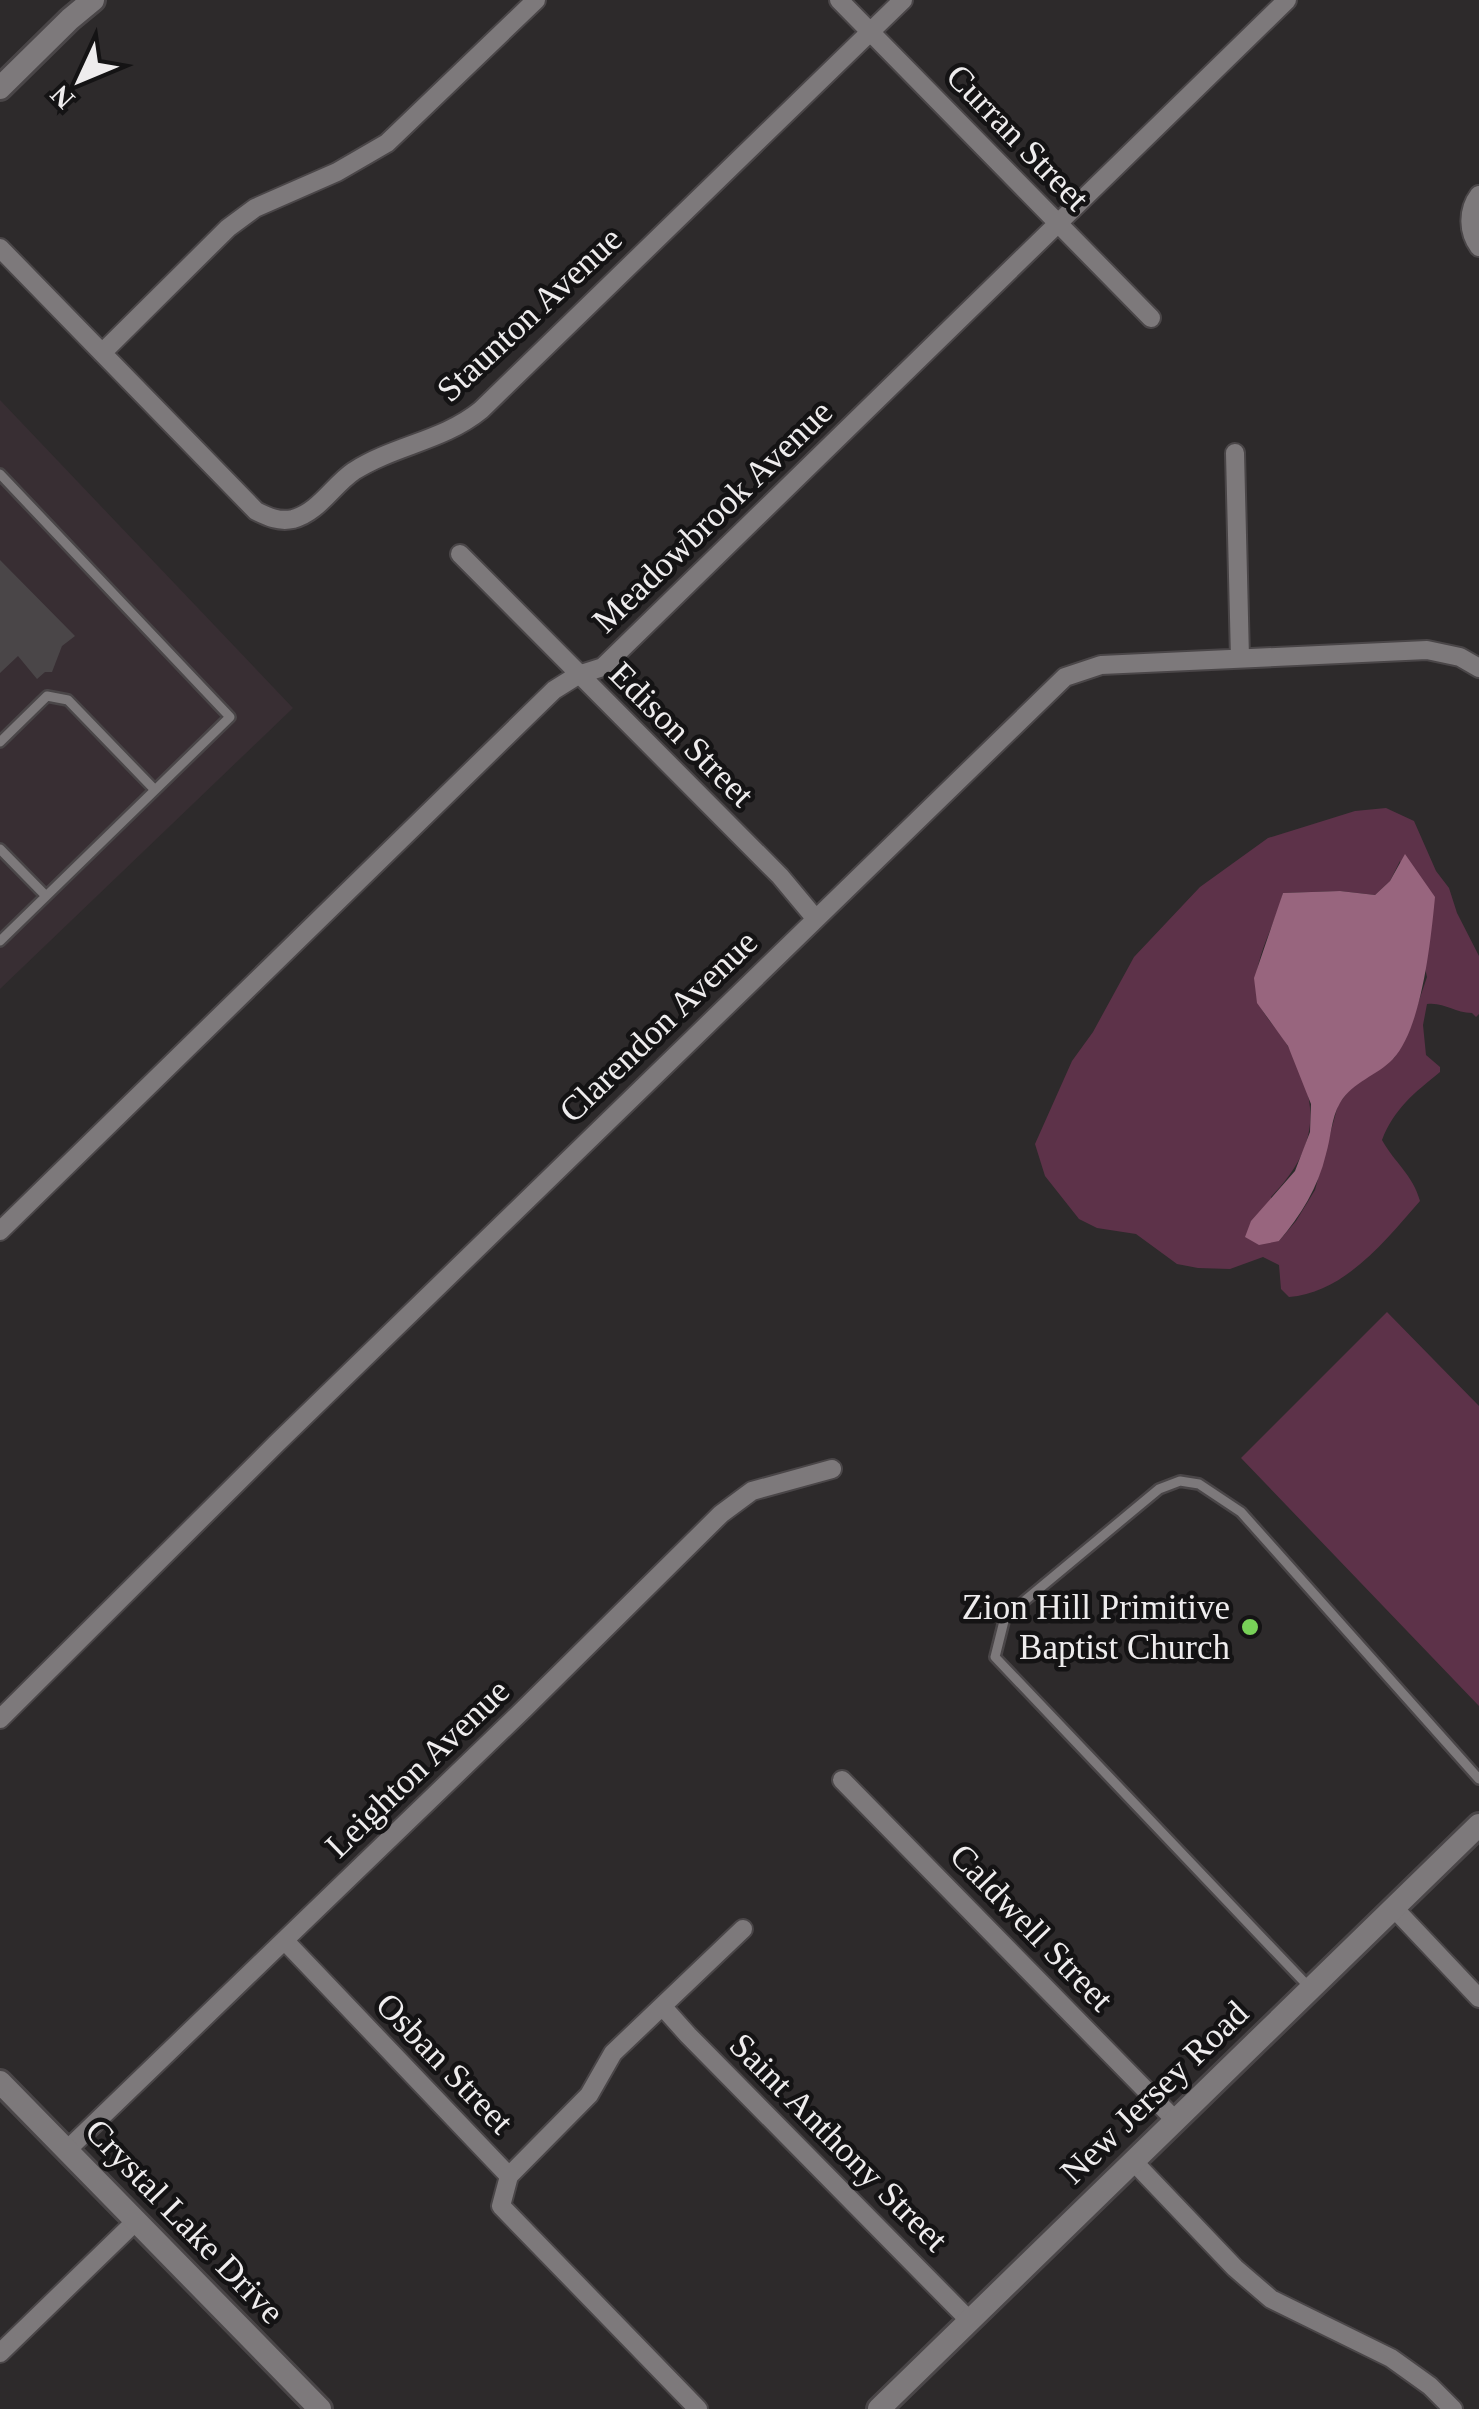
<svg xmlns="http://www.w3.org/2000/svg" width="1479" height="2409" viewBox="0 0 1479 2409" font-family="Georgia,serif">
<style>
.built{fill:#382e33}
.green{fill:#5d3249;fill-rule:evenodd}
.water{fill:#98657e}
.building{fill:#4a4648}
.lines{fill:none;stroke-linecap:round;stroke-linejoin:round}
.service-casing{stroke:#4a4648;stroke-width:14}
.minor-casing{stroke:#4a4648;stroke-width:22}
.tertiary-casing{stroke:#4a4648;stroke-width:28}
.service{stroke:#7d797b;stroke-width:9}
.minor{stroke:#7d797b;stroke-width:18}
.tertiary{stroke:#7d797b;stroke-width:22}
.poi-dot{fill:#78d158;stroke:#141314;stroke-width:4}
.labels{text-anchor:middle;stroke-width:9;stroke-linejoin:round;paint-order:stroke}
.street-label{font-size:35px;fill:#eeeced;stroke:#141314}
.poi-label{font-size:35px;fill:#eeeced;stroke:#141314;text-anchor:end}
</style>
<rect width="100%" height="100%" fill="#2d2a2b"/>
<path class="built" d="M0,400L293,708L0,989Z"/>
<path class="green" d="M1386,808L1414,821L1436,871L1449,888L1457,913L1479,956V1014L1476,1017L1472,1013C1454,1013 1445,1002 1427,1004L1423,1025L1426,1055L1440,1067V1072C1414,1093 1394,1109 1382,1140C1394,1162 1413,1175 1420,1201C1385,1241 1344,1293 1289,1297L1281,1289L1279,1265L1263,1257L1230,1269L1198,1268L1177,1264L1136,1234L1097,1228L1079,1219L1045,1176L1035,1144L1072,1061L1093,1032L1134,957L1200,887L1268,838L1355,811ZM1400,861L1427,977L1408,1033L1394,1058L1351,1088L1338,1105L1315,1190L1296,1221L1279,1241L1271,1197C1319,1147 1322,1103 1286,1043C1277,1028 1260,1013 1257,997C1250,963 1275,927 1283,893L1340,891L1375,895L1390,881Z
M1387,1312L1479,1406V1706L1241,1458Z"/>
<path class="water" d="M1405,854L1435,897C1431,939 1422,1028 1393,1059C1377,1076 1353,1081 1340,1103C1331,1118 1331,1138 1326,1154C1318,1188 1301,1215 1279,1241L1259,1245L1245,1237L1251,1221L1295,1171L1310,1132L1311,1104L1288,1046L1257,1003L1254,978L1283,893L1340,891L1375,895L1390,881Z"/>
<path class="building" d="M0,560L75,636L62,646L52,672H45L37,679L18,656L0,673Z"/>
<g class="lines">
<g class="service-casing">
<path id="service" d="M0,474L230,717L0,941
M0,742L47,696L68,700L155,790
M0,849L46,896
M1308,1986L995,1657L1005,1617L1159,1489L1180,1481L1199,1484L1241,1512L1479,1779"/>
</g>
<g class="minor-casing">
<path id="minor" d="M839,0L1151,318
M1479,195C1467,211 1468,232 1479,247
M0,248L256,511C268,517 279,522 293,519C319,512 333,485 354,471C395,445 443,441 481,410L903,0
M102,353L228,228L255,208L337,172L387,143L536,0
M1235,453L1240,658
M460,554L780,876L815,918
M0,1231L554,690L578,675L603,667L1287,0
M0,1719L276,1444L1065,677L1101,665L1427,650L1460,657L1479,668
M842,1780L1175,2120
M1393,1907L1479,1998
M285,1941L509,2176L501,2206L698,2409
M663,2007L688,2035L970,2321
M67,2150L524,1709L721,1514L752,1491L832,1469
M1133,2161L1235,2268L1271,2299L1391,2358L1430,2386L1453,2409
M509,2176L589,2095L613,2053L743,1929
M0,2353L136,2221"/>
</g>
<g class="tertiary-casing">
<path id="tertiary" d="M0,88L70,19L93,0
M0,2082L320,2409
M879,2409L1479,1825"/>
</g>
<use href="#service" class="service"/>
<use href="#minor" class="minor"/>
<use href="#tertiary" class="tertiary"/>
</g>
<circle class="poi-dot" cx="1250" cy="1627" r="10"/>
<g class="labels">
<g class="street-label">
<text transform="translate(1018 137) rotate(46)" y="12">Curran Street</text>
<text transform="translate(529 314) rotate(-43)" y="12">Staunton Avenue</text>
<text transform="translate(712 516) rotate(-44)" y="12">Meadowbrook Avenue</text>
<text transform="translate(682 734) rotate(45)" y="12">Edison Street</text>
<text transform="translate(658 1026) rotate(-44)" y="12">Clarendon Avenue</text>
<text transform="translate(417 1768) rotate(-44)" y="12">Leighton Avenue</text>
<text transform="translate(1032 1927) rotate(46)" y="12">Caldwell Street</text>
<text transform="translate(445 2063) rotate(46)" y="12">Osban Street</text>
<text transform="translate(1154 2092) rotate(-44)" y="12">New Jersey Road</text>
<text transform="translate(839 2142) rotate(45)" y="12">Saint Anthony Street</text>
<text transform="translate(185 2221) rotate(46)" y="12">Crystal Lake Drive</text>
</g>
<g class="poi-label">
<text x="1230" y="1619">Zion Hill Primitive<tspan x="1230" dy="40">Baptist Church</tspan></text>
</g>
</g>
<g transform="translate(80 80) rotate(226)" stroke="#141314" stroke-width="8" paint-order="stroke">
<path d="M0-8L18 38L0 25L-18 38Z" fill="#eeeced"/>
<text y="-15" font-size="28" font-weight="bold" text-anchor="middle" fill="#eeeced">N</text>
</g>
</svg>
